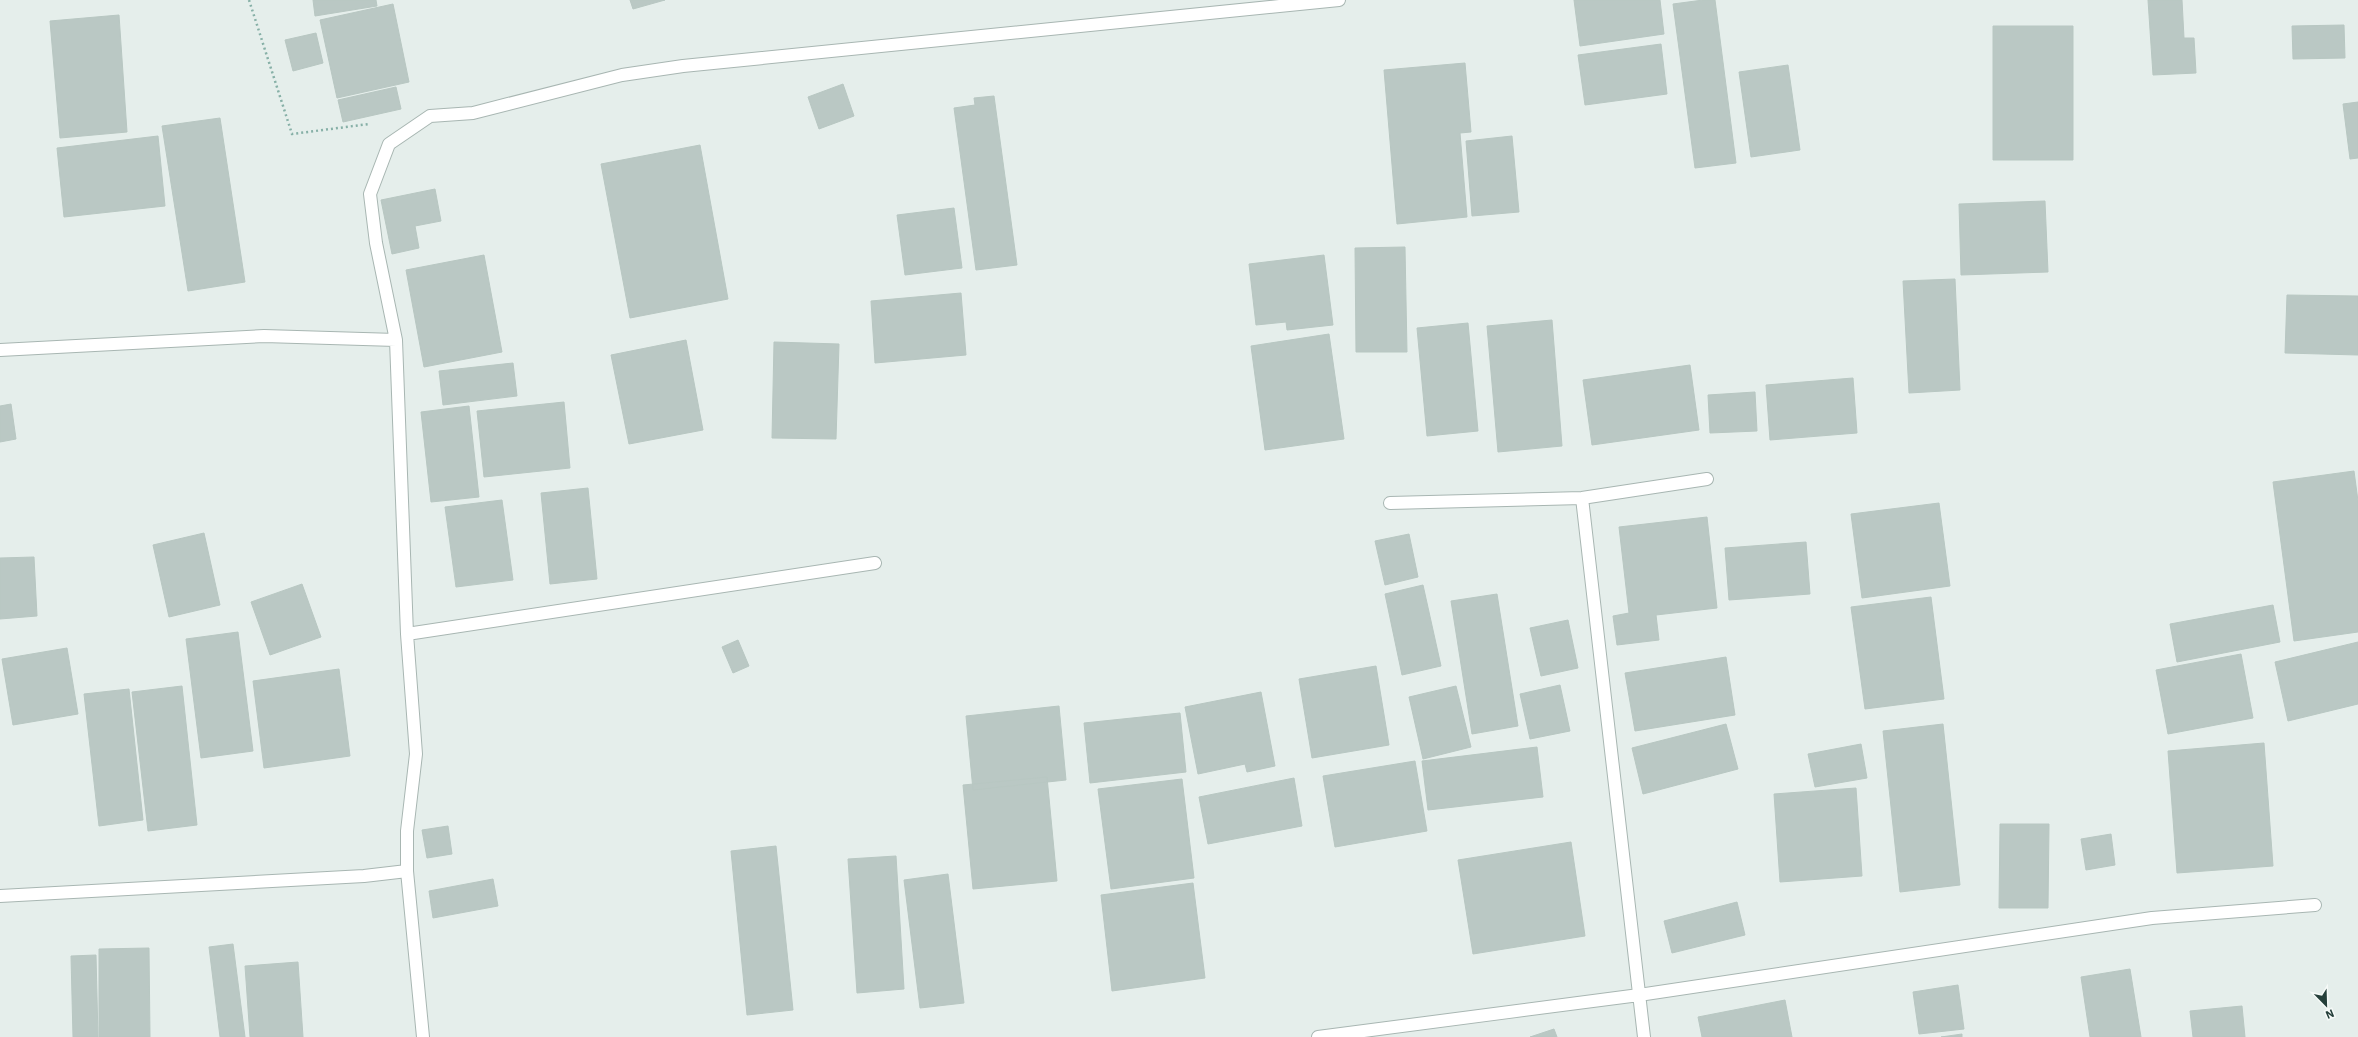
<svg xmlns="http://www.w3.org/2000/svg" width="2358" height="1037" viewBox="0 0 2358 1037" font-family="'IBM Plex Sans',sans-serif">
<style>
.building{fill:#bac8c4;stroke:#b8c7c2}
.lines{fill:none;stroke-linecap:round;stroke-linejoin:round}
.street-casing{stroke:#a8b6b2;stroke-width:14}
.path{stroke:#87b0a7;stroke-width:2.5;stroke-dasharray:2 3;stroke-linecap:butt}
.street{stroke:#fff;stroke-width:12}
</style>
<rect width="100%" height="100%" fill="#e5eeeb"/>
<path class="building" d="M313,0H376L377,6L315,16Z
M630,0H665L633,9Z
M1574,0H1660L1664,34L1580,46Z
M1703,0H1715L1736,163L1695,168L1673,4Z
M2148,0H2182L2184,38H2194L2196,73L2153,75Z
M393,4L409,82L337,98L320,20Z
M119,15L127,132L60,138L50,21Z
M2344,25L2345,58L2293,59L2292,26Z
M1993,26H2073V160H1993Z
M316,33L323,63L293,71L285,40Z
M1661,44L1667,94L1585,105L1578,55Z
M1465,63L1471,132L1460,133L1467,217L1397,224L1384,70Z
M1788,65L1800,150L1751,157L1739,72Z
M843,84L854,116L819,129L808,97Z
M396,87L401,109L343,122L338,100Z
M994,96L1017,265L976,270L954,108L975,105L974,98Z
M2358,102V158L2350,159L2343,104Z
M220,118L245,282L188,291L162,126Z
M158,136L165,206L64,217L57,148Z
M1512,136L1519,212L1472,216L1466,141Z
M700,145L728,299L630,318L601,164Z
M435,189L441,221L415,226L419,248L392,254L381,200Z
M2045,201L2048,272L1961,275L1959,204Z
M954,208L962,268L905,275L897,215Z
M1405,247L1407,352H1356L1355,248Z
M484,255L502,352L424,367L406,270Z
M1324,255L1333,325L1287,330L1286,322L1256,325L1249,264Z
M1955,279L1960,390L1909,393L1903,281Z
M961,293L966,355L875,363L871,301Z
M2287,295L2358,296V355L2285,353Z
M1552,320L1562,446L1498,452L1487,326Z
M1468,323L1478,431L1427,436L1417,328Z
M1329,334L1344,439L1265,450L1251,346Z
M686,340L703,430L629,444L611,355Z
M774,342L839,344L836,439L772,438Z
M513,363L517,396L443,405L439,371Z
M1690,365L1699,430L1592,445L1583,380Z
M1853,378L1857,433L1770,440L1766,385Z
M1755,392L1757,431L1710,433L1708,395Z
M564,402L570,468L484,477L477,411Z
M11,404L16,439L0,442V406Z
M469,406L479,497L431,502L421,412Z
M2354,471L2358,501V632L2294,641L2273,482Z
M588,488L597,579L550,584L541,493Z
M502,500L513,580L456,587L445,507Z
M1939,503L1950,586L1862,598L1851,514Z
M1707,517L1717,608L1656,615L1659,640L1617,645L1613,616L1629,613L1619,527Z
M204,533L220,605L169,617L153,545Z
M1409,534L1418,577L1385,585L1375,541Z
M1806,542L1810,594L1729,600L1725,548Z
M34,557L37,616L0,619V558Z
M302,584L321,637L270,655L251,602Z
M1423,585L1441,666L1402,675L1385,594Z
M1497,594L1518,726L1472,734L1451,601Z
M1931,597L1944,699L1865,709L1851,607Z
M2273,605L2280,642L2177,662L2170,624Z
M1568,620L1578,668L1541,676L1530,628Z
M238,632L253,751L201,758L186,639Z
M738,640L749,666L733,673L722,647Z
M2358,642V704L2288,721L2275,662Z
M67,648L78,714L13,725L2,659Z
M2241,654L2253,718L2168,734L2156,670Z
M1726,657L1735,715L1635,731L1625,673Z
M1376,666L1389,745L1312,758L1299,679Z
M339,669L350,756L264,768L253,681Z
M1560,685L1570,731L1530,739L1520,694Z
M182,686L197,825L148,831L132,692Z
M1456,686L1471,747L1423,759L1409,697Z
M129,689L143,820L99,826L84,694Z
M1261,692L1275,766L1247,772L1245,764L1198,774L1185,707Z
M1059,706L1066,780L973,790L966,716Z
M1180,713L1186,772L1090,783L1084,723Z
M1726,724L1738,769L1643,794L1632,748Z
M1943,724L1960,885L1900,892L1883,731Z
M2264,743L2273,866L2177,873L2168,751Z
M1861,744L1867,778L1815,787L1808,754Z
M1537,747L1543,797L1428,810L1422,761Z
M1415,761L1427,831L1335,847L1323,776Z
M1047,777L1057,881L973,889L963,785Z
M1294,778L1302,826L1208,844L1199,797Z
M1182,779L1194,878L1111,889L1098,789Z
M1856,788L1862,876L1780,882L1774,794Z
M2000,824H2049L2048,908H1999Z
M448,826L452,854L427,858L422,830Z
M2111,834L2115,865L2086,870L2081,839Z
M1571,842L1585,936L1473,954L1458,860Z
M776,846L793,1010L747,1015L731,851Z
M896,856L904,989L857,993L848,859Z
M948,874L964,1003L920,1008L904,880Z
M493,879L498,906L433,918L429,891Z
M1193,883L1205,978L1112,991L1101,895Z
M1737,902L1745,935L1672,953L1664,921Z
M233,944L245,1037H220L209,947Z
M149,948L150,1037H99V949Z
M96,955L98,1037H73L71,956Z
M298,962L303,1037H250L245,966Z
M2130,969L2141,1037H2090L2081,977Z
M1958,985L1964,1029L1919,1034L1913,992Z
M1785,1000L1792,1037H1702L1698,1017Z
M2242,1006L2245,1037H2193L2190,1011Z
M1554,1029L1557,1037H1530Z
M1962,1034V1037H1941Z"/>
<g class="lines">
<g class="street-casing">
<path id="street" d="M0,350L264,336L396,340
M1582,498L1644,1037
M1390,503L1582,498L1707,479
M407,634L875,563
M0,896L364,876L407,871
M423,1037L407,871V831L416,754L407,634L396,340L376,243L370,194L389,144L430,116L473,113L622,75L683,66L1339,0
M1318,1037L1639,995L2152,918L2315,905"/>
</g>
<path class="path" d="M249,0L292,134L369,124"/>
<use href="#street" class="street"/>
</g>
<g transform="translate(2326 1005) rotate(157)" stroke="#f6faf8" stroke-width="3" paint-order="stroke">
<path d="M0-3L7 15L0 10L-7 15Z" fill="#253f3a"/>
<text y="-6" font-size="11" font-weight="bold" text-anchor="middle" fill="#253f3a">N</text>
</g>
</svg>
